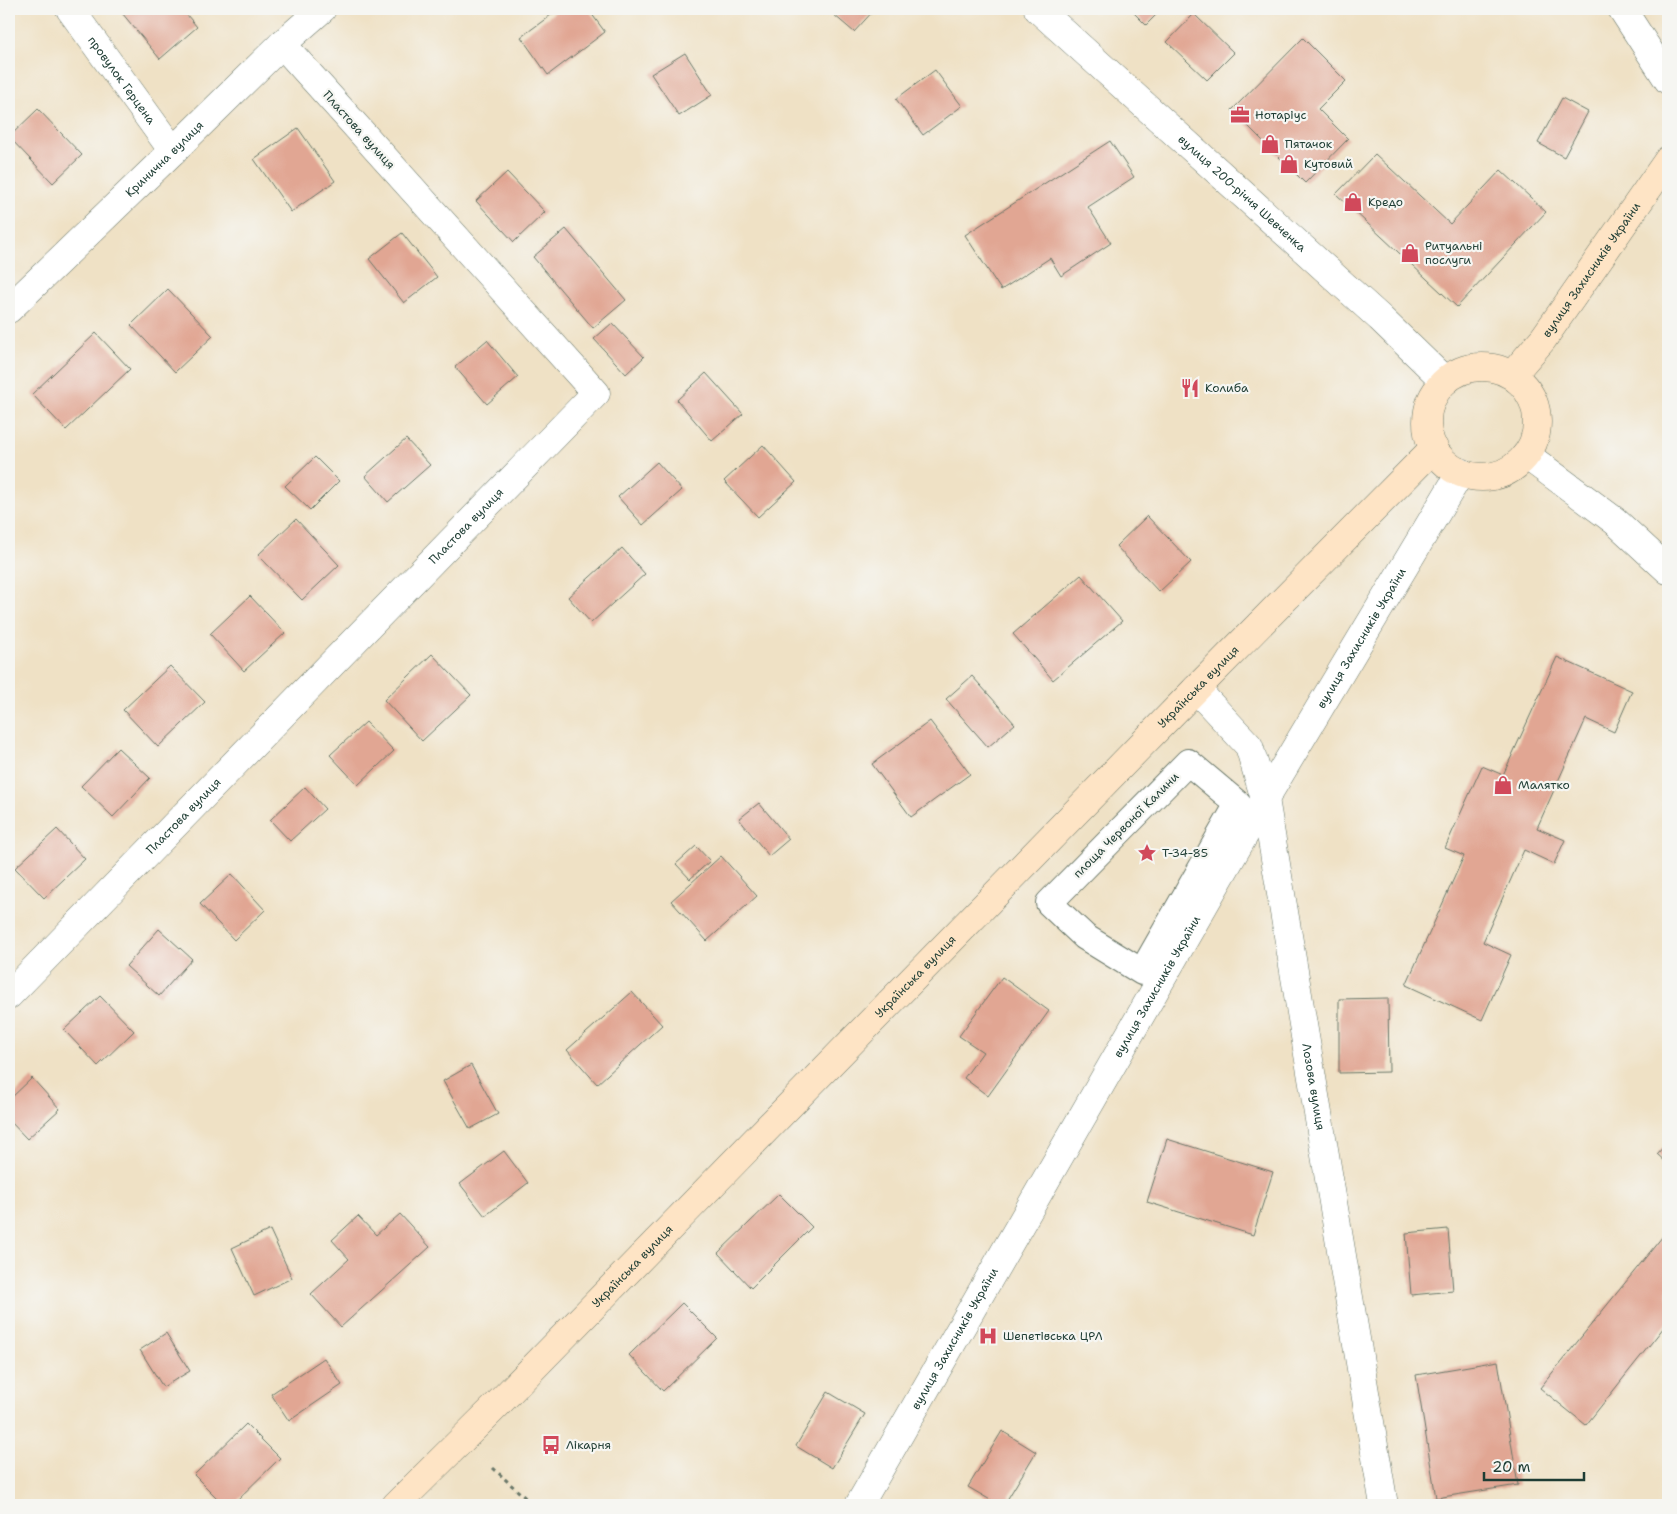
<svg xmlns="http://www.w3.org/2000/svg" width="1677" height="1514" viewBox="0 0 1677 1514" font-family="'Shantell Sans',sans-serif">
<style>
.building{fill:#e1a693}
.lines{fill:none;stroke-linecap:round;stroke-linejoin:round}
.pedestrian-casing{stroke:#687667;stroke-width:28}
.minor-casing{stroke:#687667;stroke-width:29}
.secondary-casing{stroke:#687667;stroke-width:29}
.path{stroke:#687667;stroke-width:3;stroke-dasharray:4 4;stroke-linecap:butt}
.pedestrian{stroke:#fff;stroke-width:26}
.minor{stroke:#fff;stroke-width:28}
.secondary{stroke:#fee4c5;stroke-width:28}
.labels{text-anchor:middle;stroke-width:4.5;stroke-linejoin:round;paint-order:stroke}
.street-label{font-size:12px;fill:#1f3d34;stroke:#f6f6f2}
.poi-label{font-size:12px;fill:#1f3d34;stroke:#f6f6f2;text-anchor:start}
</style>
<rect width="100%" height="100%" fill="#f6f6f2"/>
<filter id="ink" filterUnits="userSpaceOnUse"><feTurbulence type="fractalNoise" baseFrequency=".02" numOctaves="2"/><feDisplacementMap in="SourceGraphic" scale="10" xChannelSelector="R" yChannelSelector="G"/><feConvolveMatrix kernelMatrix="1 2 1 2 8 2 1 2 1" color-interpolation-filters="sRGB"/></filter>
<filter id="wash" filterUnits="userSpaceOnUse"><feTurbulence type="fractalNoise" baseFrequency=".0096" numOctaves="4" result="noise"/><feDisplacementMap in="SourceGraphic" scale="20" xChannelSelector="R" yChannelSelector="G"/><feGaussianBlur stdDeviation="1.12" result="paint"/><feColorMatrix in="noise" values="0 0 0 0 0 0 0 0 0 0 0 0 0 0 0 0 0 1.4 0 .05"/><feComposite in="paint" operator="in"/></filter>
<g filter="url(#wash)">
<rect width="100%" height="100%" fill="#efe1c5"/>
<g id="blocks">
<path class="building" d="M127,9H182L197,27L160,59L122,13Z
M559,9H588L605,32L548,75L521,37Z
M827,9H875L854,32Z
M1130,9H1162L1146,25Z
M1194,14L1234,53L1207,80L1167,42Z
M1303,38L1346,81L1318,109L1348,139L1305,183L1232,110Z
M685,53L712,95L679,116L651,74Z
M935,70L962,106L923,135L896,99Z
M1562,98L1588,112L1564,157L1538,143Z
M38,109L82,155L53,183L9,137Z
M298,128L335,181L291,212L254,159Z
M1110,141L1134,177L1088,207L1111,243L1061,276L1050,258L1001,290L965,235Z
M1375,154L1450,224L1501,170L1546,212L1457,307L1336,194Z
M507,172L545,212L514,242L476,201Z
M566,229L626,300L593,328L533,257Z
M402,233L437,277L404,303L369,259Z
M168,289L213,336L175,372L131,325Z
M612,323L644,357L626,374L594,339Z
M96,333L130,369L66,430L32,394Z
M487,340L518,377L487,404L455,367Z
M706,373L743,414L712,441L677,400Z
M406,439L430,465L388,502L365,476Z
M763,445L796,482L758,517L724,481Z
M315,457L339,481L310,510L285,486Z
M657,462L682,490L643,525L618,497Z
M1147,516L1191,562L1159,592L1116,546Z
M296,519L339,565L302,600L258,555Z
M622,548L645,574L591,623L568,597Z
M1081,575L1122,621L1053,680L1013,634Z
M250,596L285,633L244,671L210,634Z
M432,654L471,695L422,741L384,700Z
M1557,657L1632,691L1614,732L1586,719L1537,828L1565,840L1554,864L1524,850L1483,942L1511,955L1482,1020L1406,985L1464,856L1445,848L1482,766L1503,775Z
M170,666L205,702L158,747L123,710Z
M972,676L1015,724L988,747L946,699Z
M930,721L970,774L911,817L872,764Z
M366,722L394,751L358,785L330,755Z
M118,748L150,778L113,817L81,786Z
M305,787L325,809L290,841L270,820Z
M759,803L789,839L769,856L739,819Z
M57,829L85,859L44,898L15,868Z
M696,846L710,861L690,879L676,864Z
M721,856L757,896L707,941L671,901Z
M232,874L265,910L234,940L200,904Z
M159,929L192,959L159,996L126,966Z
M1002,977L1049,1011L988,1096L964,1078L983,1052L959,1036Z
M632,992L662,1025L597,1084L567,1050Z
M100,996L134,1031L98,1066L64,1030Z
M1388,998L1389,1072L1339,1073V999Z
M471,1065L498,1114L470,1129L443,1081Z
M32,1078L60,1109L27,1139L9,1120V1100Z
M1167,1139L1273,1172L1253,1235L1147,1202Z
M1668,1142V1164L1657,1154Z
M504,1151L528,1183L485,1216L460,1184Z
M779,1194L812,1227L751,1288L718,1253Z
M400,1214L430,1247L341,1327L311,1294L349,1259L332,1240L358,1216L376,1235Z
M1448,1229L1453,1291L1411,1295L1406,1233Z
M270,1230L292,1278L254,1296L232,1248Z
M1667,1231L1668,1232V1322L1586,1425L1540,1388Z
M682,1303L717,1338L663,1391L629,1355Z
M166,1333L190,1371L163,1387L140,1350Z
M324,1358L342,1385L289,1421L271,1394Z
M1498,1361L1518,1485L1436,1498L1416,1375Z
M828,1392L865,1414L832,1468L796,1446Z
M246,1424L280,1458L232,1505H224L194,1475Z
M1002,1431L1036,1452L1004,1505H999L968,1487Z"/>
</g>
</g>
<g filter="url(#ink)">
<use href="#blocks" fill-opacity="0" stroke="#687667" stroke-width="1"/>
<g class="lines">
<g class="pedestrian-casing">
<path id="pedestrian" d="M1188,762L1238,804L1142,972L1085,937L1049,903Z"/>
</g>
<g class="minor-casing">
<g id="minor">
<path id="s1" d="M70,9L173,151"/>
<path id="s2" d="M1038,9L1380,318L1445,381"/>
<path d="M1622,9L1668,80"/>
<path id="s3" d="M9,309L173,151L282,44L322,9"/>
<path d="M1526,455L1615,521L1668,570"/>
<path id="s4" d="M1196,689L1249,746L1265,799L1384,1505"/>
<path id="s5" d="M9,995L596,393L282,44"/>
<path id="s6" d="M859,1505L1265,799L1461,472"/>
</g>
</g>
<g class="secondary-casing">
<g id="secondary">
<circle cx="1482" cy="422" r="55"/>
<path id="s7" d="M1512,375L1543,339L1668,160"/>
<path id="s8" d="M396,1505L496,1406L1196,689L1434,448"/>
</g>
</g>
<path class="path" d="M493,1468L533,1505"/>
<use href="#pedestrian" class="pedestrian"/>
<use href="#minor" class="minor"/>
<use href="#secondary" class="secondary"/>
</g>
</g>
<defs>
<g id="office-bare" transform="scale(1.5)"><path d="M-6-3h4V-5.5h4V-3h4V5H-6ZM-1-4.5V-3h2v-1.5ZM-6 0V1H6V0Z" fill="#d1495b" stroke="#f6f6f2" stroke-width="2.5" paint-order="stroke"/></g>
<g id="shop-bare" transform="scale(1.5)"><path d="M-5-2.5h2.3a2.7 3.5 0 0 1 5.4 0H5L5.5 6h-11ZM-1.5-2.5h3a1.5 2.3 0 0 0-3 0Z" fill="#d1495b" stroke="#f6f6f2" stroke-width="2.5" paint-order="stroke"/></g>
<g id="restaurant-bare" transform="scale(1.5)"><path d="M-5-6h1v4h1v-4h1v4h1v-4h1v5L-1.5 .5V6h-2V.5L-5-1ZM5-6V6H3V1.5H1.5Q1.5-4 5-6Z" fill="#d1495b" stroke="#f6f6f2" stroke-width="2.5" paint-order="stroke"/></g>
<g id="sight-bare" transform="scale(1.5)"><path d="M0-6L1.8-2.2L6-1.7L2.9 1.2L3.7 5.4L0 3.3L-3.7 5.4L-2.9 1.2L-6-1.7L-1.8-2.2Z" fill="#d1495b" stroke="#f6f6f2" stroke-width="2.5" paint-order="stroke"/></g>
<g id="hospital-bare" transform="scale(1.5)"><path d="M-5-5h3v3.5h4V-5h3V5h-3V1.5h-4V5h-3Z" fill="#d1495b" stroke="#f6f6f2" stroke-width="2.5" paint-order="stroke"/></g>
<g id="bus-bare" transform="scale(1.5)"><path d="M-5-6H5V4H4V6H2V4H-2V6H-4V4H-5ZM-3.5-4V0h7V-4ZM-3.5 1.2v1.5H-2V1.2ZM2 1.2v1.5H3.5V1.2Z" fill="#d1495b" stroke="#f6f6f2" stroke-width="2.5" paint-order="stroke"/></g>
</defs>
<g fill-rule="evenodd">
<use href="#office-bare" x="1240" y="115"/>
<use href="#shop-bare" x="1270" y="144"/>
<use href="#shop-bare" x="1289" y="164"/>
<use href="#shop-bare" x="1353" y="202"/>
<use href="#shop-bare" x="1410" y="253"/>
<use href="#restaurant-bare" x="1190" y="388"/>
<use href="#shop-bare" x="1503" y="785"/>
<use href="#sight-bare" x="1147" y="853"/>
<use href="#hospital-bare" x="988" y="1336"/>
<use href="#bus-bare" x="551" y="1445"/>
</g>
<g class="labels">
<g class="street-label">
<text dy="4" stroke="none"><textPath href="#s1" startOffset="88">провулок Герцена</textPath></text>
<text transform="translate(359 130) rotate(48)" y="4">Пластова вулиця</text>
<text dy="4" stroke="none"><textPath href="#s3" startOffset="216">Кринична вулиця</textPath></text>
<text dy="4" stroke="none"><textPath href="#s2" startOffset="275">вулиця 200-річчя Шевченка</textPath></text>
<text dy="4" stroke="none"><textPath href="#s7" startOffset="132">вулиця Захисників України</textPath></text>
<text dy="4" stroke="none"><textPath href="#s5" startOffset="655">Пластова вулиця</textPath></text>
<text dy="4" stroke="none"><textPath href="#s6" startOffset="1002">вулиця Захисників України</textPath></text>
<text dy="4" stroke="none"><textPath href="#s8" startOffset="1146">Українська вулиця</textPath></text>
<text dy="4" stroke="none"><textPath href="#s5" startOffset="250">Пластова вулиця</textPath></text>
<text transform="translate(1126 825) rotate(-45)" y="4">площа Червоної Калини</text>
<text dy="4" stroke="none"><textPath href="#s8" startOffset="741">Українська вулиця</textPath></text>
<text dy="4" stroke="none"><textPath href="#s6" startOffset="598">вулиця Захисників України</textPath></text>
<text dy="4" stroke="none"><textPath href="#s4" startOffset="425">Лозова вулиця</textPath></text>
<text dy="4" stroke="none"><textPath href="#s8" startOffset="336">Українська вулиця</textPath></text>
<text dy="4" stroke="none"><textPath href="#s6" startOffset="192">вулиця Захисників України</textPath></text>
</g>
<g class="poi-label">
<text x="1255" y="119">Нотаріус</text>
<text x="1285" y="148">Пятачок</text>
<text x="1304" y="168">Кутовий</text>
<text x="1368" y="206">Кредо</text>
<text x="1425" y="250">Ритуальні<tspan x="1425" dy="14">послуги</tspan></text>
<text x="1205" y="392">Колиба</text>
<text x="1518" y="789">Малятко</text>
<text x="1162" y="857">Т-34-85</text>
<text x="1003" y="1340">Шепетівська ЦРЛ</text>
<text x="566" y="1449">Лікарня</text>
</g>
</g>
<rect width="1677" height="1514" fill="none" stroke="#f6f6f2" stroke-width="30"/>
<path d="M1484 1472v8h100v-8" fill="none" stroke="#1f3d34" stroke-width="2.5"/>
<text x="1492" y="1472" font-size="15" fill="#1f3d34" stroke="#f6f6f2" stroke-width="4" paint-order="stroke">20 m</text>
</svg>
